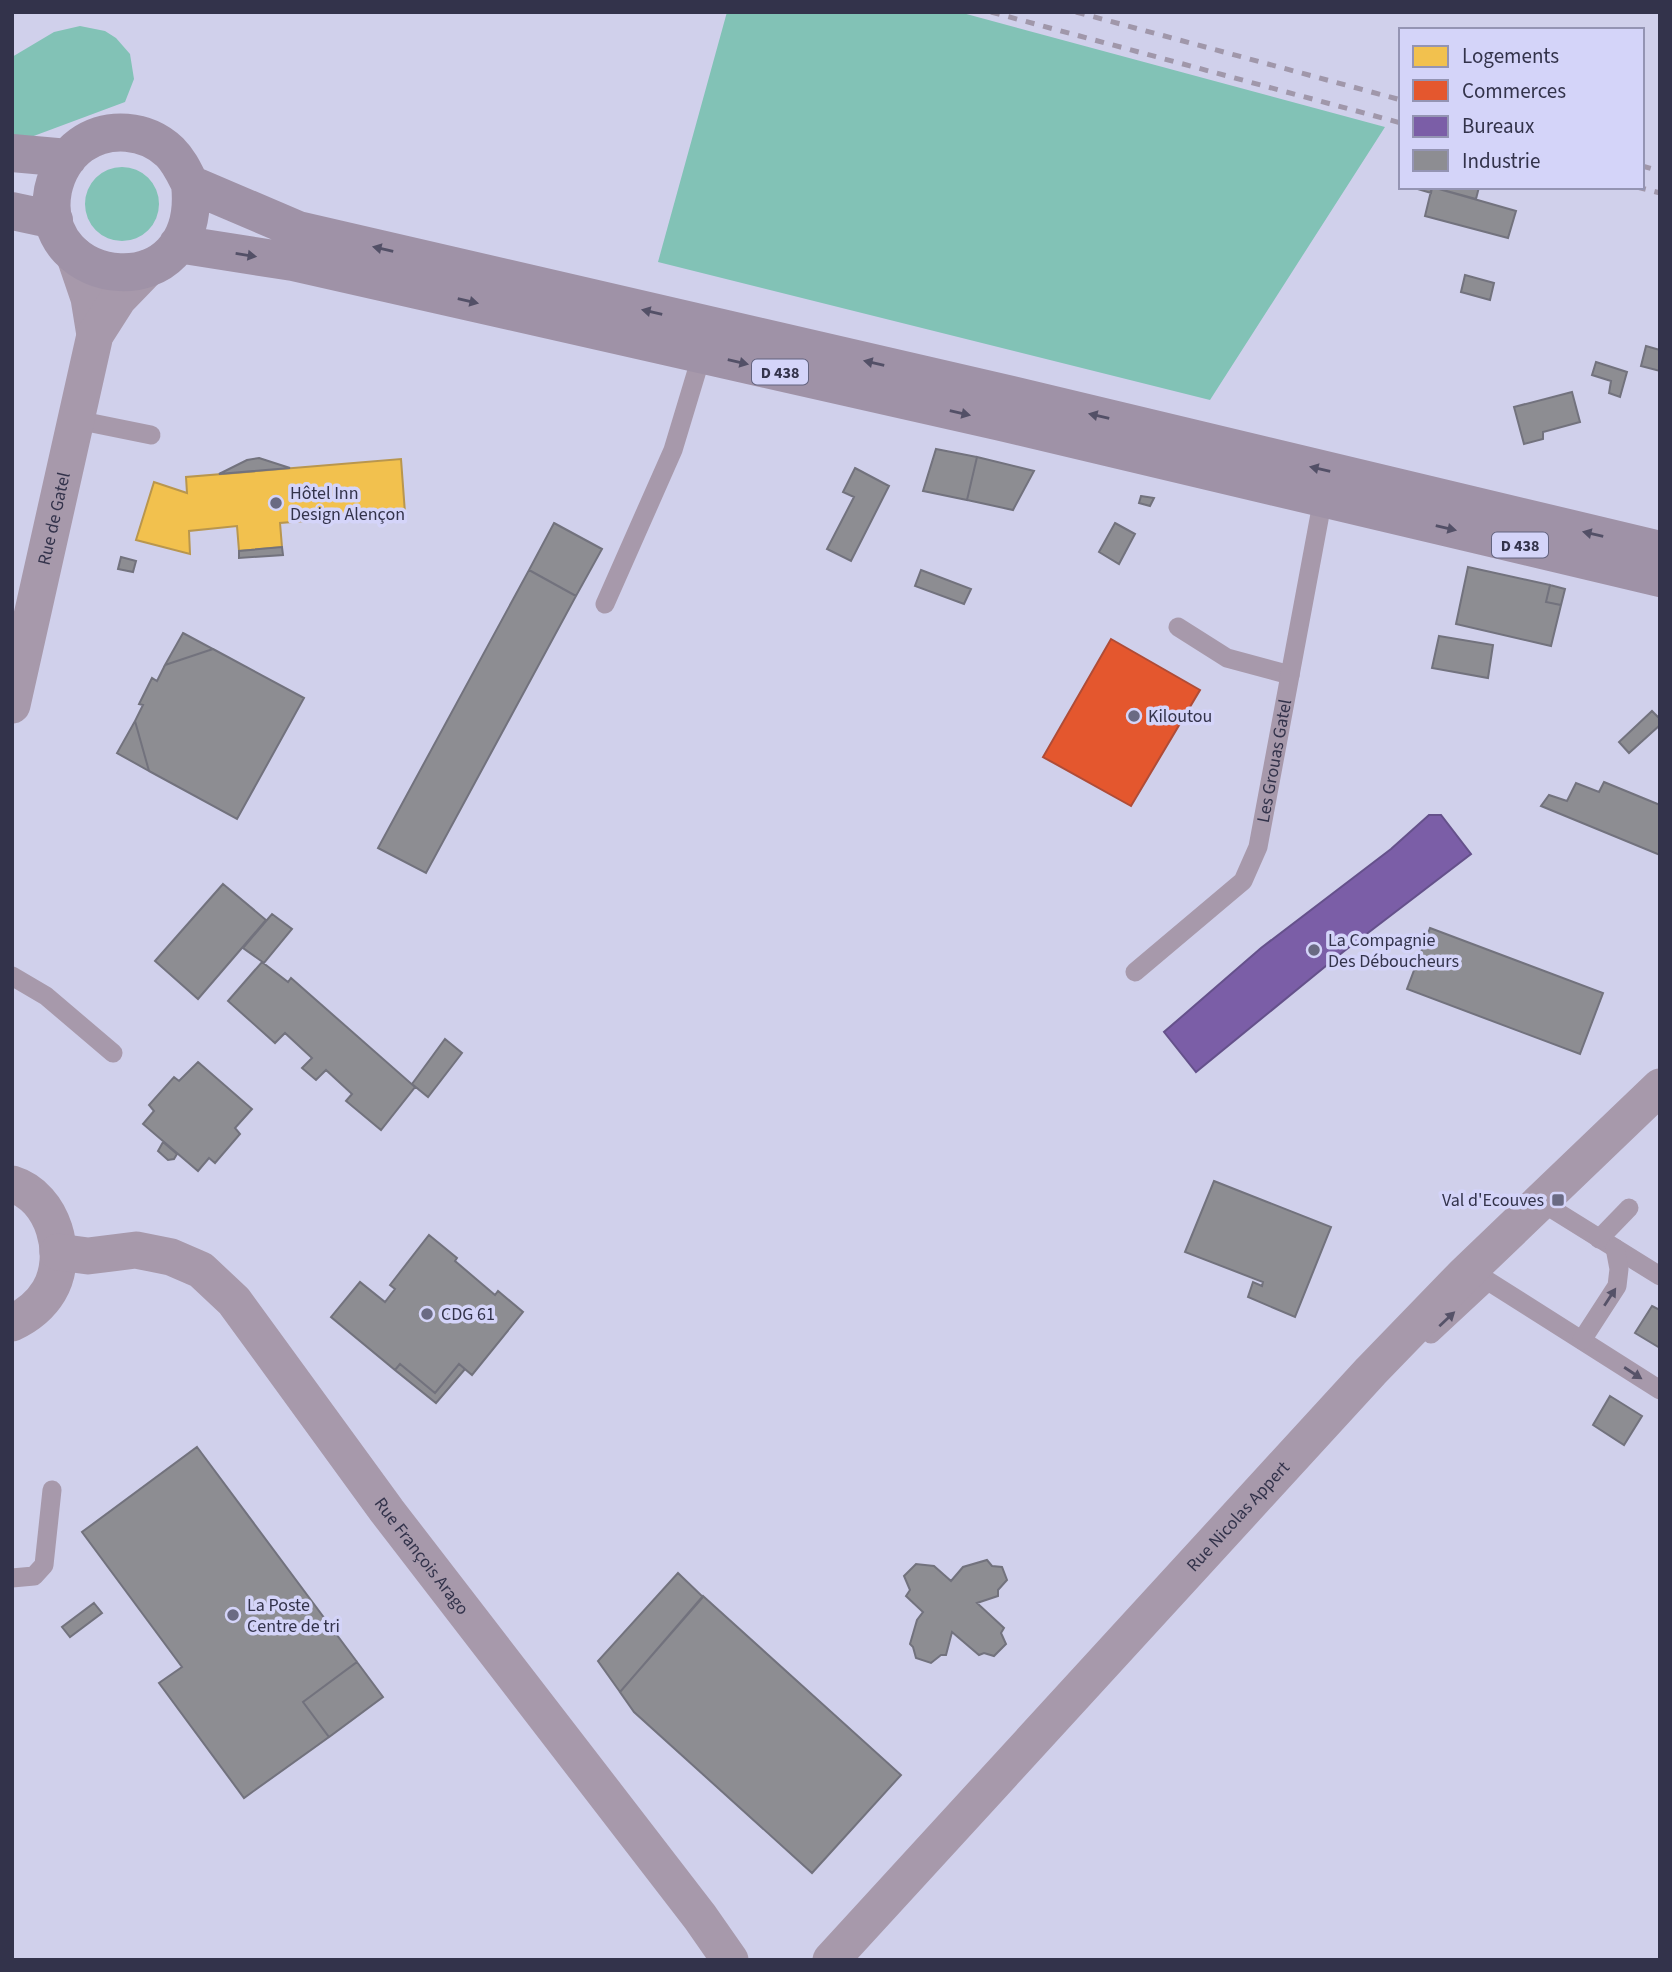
<svg xmlns="http://www.w3.org/2000/svg" width="1672" height="1972" viewBox="0 0 1672 1972" font-family="'Source Sans 3',sans-serif">
<style>
.green{fill:#82c2b6}
.homes{fill:#f2c14e;stroke:#b9964d;stroke-width:2}
.shops{fill:#e4572e;stroke:#af4c37;stroke-width:2}
.offices{fill:#7b5ea7;stroke:#65518b;stroke-width:2}
.industry{fill:#8d8d92;stroke:#72727d;stroke-width:2}
.lines{fill:none;stroke-linecap:round;stroke-linejoin:round}
.lane{stroke:#a799ab;stroke-width:19}
.street{stroke:#a799ab;stroke-width:37}
.primary{stroke:#9f92a7;stroke-width:38}
.rail{stroke:#a097aa;stroke-width:5;stroke-dasharray:9 9;stroke-linecap:butt}
.oneway{fill:#535067}
.oneway2{fill:#565268}
.poi-dot{fill:#6a6a83;stroke:#d4d4f9;stroke-width:2.5}
.labels{text-anchor:middle;stroke-width:7;stroke-linejoin:round;paint-order:stroke}
.shield{fill:#d4d4f9;stroke:#63637f;stroke-width:2}
.shield-label{font-size:16px;font-weight:bold;fill:#33334b}
.poi-label{font-size:18px;fill:#33334b;stroke:#d4d4f9;text-anchor:start}
.street-label{font-size:18px;fill:#33334b;stroke:#d4d4f9}
</style>
<rect width="100%" height="100%" fill="#d0d0eb"/>
<path class="green" d="M727,12H959L1385,127L1210,400L658,262Z
M80,26L105,31L116,38L130,54L134,79L125,102L31,137L12,140V57L54,32Z
M85 204a37 37 0 1 1 74 0a37 37 0 1 1-74 0Z"/>
<path class="homes" d="M401,459L405,513L280,523L282,547L239,551L237,526L189,531L190,554L136,540L154,482L187,493L186,477Z"/>
<path class="shops" d="M1111,639L1200,690L1131,806L1043,757Z"/>
<path class="offices" d="M1429,815H1441L1471,854L1343,952L1196,1072L1164,1032L1261,948L1391,849Z"/>
<path class="industry" d="M1411,187H1479L1476,199L1432,187L1431,193Z
M1432,187L1516,211L1508,238L1425,216Z
M1465,275L1494,283L1490,300L1461,292Z
M1646,346L1660,350V371L1641,366Z
M1596,362L1627,372L1620,397L1609,393L1611,381L1592,375Z
M1572,392L1580,422L1543,432V439L1524,444L1514,407Z
M936,449L977,457L967,500L923,491Z
M977,457L1034,471L1013,510L967,500Z
M259,458L290,468L219,474L247,460Z
M855,468L889,486L851,561L827,549L854,497L843,492Z
M1141,496L1154,498L1150,506L1139,503Z
M554,523L602,549L576,596L529,570Z
M1115,523L1135,534L1119,564L1099,552Z
M282,547L283,555L239,558V551Z
M121,557L136,561L133,572L118,569Z
M1468,567L1550,585L1546,602L1561,605L1551,646L1456,624Z
M529,570L576,596L426,873L378,848Z
M921,570L971,589L964,604L915,586Z
M1550,585L1565,589L1561,605L1546,602Z
M183,633L213,649L165,665Z
M1439,636L1493,645L1488,678L1432,668Z
M213,649L304,698L237,819L149,771L135,721L143,705L139,704L152,678L157,681L165,665Z
M1652,711L1660,719V725L1629,753L1619,742Z
M135,721L149,771L117,753Z
M1604,782L1660,805V855L1541,806L1549,795L1567,801L1576,783L1599,792Z
M223,884L266,920L198,999L155,961Z
M272,914L292,929L264,963L243,948Z
M1430,928L1603,993L1580,1054L1407,989Z
M262,962L288,982L291,978L415,1087L381,1130L346,1101L352,1094L326,1070L316,1080L302,1068L312,1058L285,1033L275,1043L228,1001Z
M445,1039L462,1053L428,1097L412,1084Z
M198,1062L252,1109L235,1128L240,1134L215,1163L209,1158L198,1171L143,1124L154,1111L149,1105L174,1077L179,1081Z
M163,1142L177,1154L174,1159L168,1160L158,1151Z
M1214,1181L1331,1227L1295,1317L1248,1297L1253,1282L1262,1286L1263,1282L1185,1252Z
M429,1235L457,1258L455,1261L482,1284L495,1295L498,1291L523,1312L472,1375L459,1364L435,1393L400,1364L395,1370L331,1317L360,1282L385,1302L395,1289L390,1285Z
M1652,1306L1660,1310V1348L1635,1333Z
M400,1364L435,1393L459,1364L465,1369L436,1403L395,1370Z
M1610,1396L1642,1416L1624,1445L1593,1425Z
M197,1447L357,1662L303,1702L329,1737L244,1798L159,1683L182,1667L82,1532Z
M987,1560L992,1566L1002,1567L1007,1580L998,1590V1596L977,1603L1004,1628L1001,1633L1006,1644L994,1656L984,1653L979,1655L952,1632L946,1655H941L931,1663L916,1658L913,1647L910,1644L917,1620L923,1612L906,1596L910,1590L904,1576L916,1564L934,1566L951,1581L963,1567Z
M678,1573L703,1597L620,1692L598,1661Z
M703,1596L901,1775L812,1873L634,1712L620,1692Z
M94,1603L102,1613L70,1637L62,1627Z
M357,1662L383,1697L329,1737L303,1702Z"/>
<g class="lines">
<g class="lane">
<path d="M77,420L151,435"/>
<path d="M605,604L673,450L702,354"/>
<path d="M1178,627L1227,658L1290,675"/>
<path id="s1" d="M1135,972L1243,881L1258,847L1323,498"/>
<path d="M12,976L46,996L113,1053"/>
<path d="M1541,1202L1660,1276"/>
<path d="M1599,1239L1629,1208"/>
<path d="M1431,1334L1488,1281L1660,1390"/>
<path d="M1582,1340L1617,1286L1619,1269L1615,1248"/>
<path d="M12,1578L34,1576L44,1565L52,1490"/>
</g>
<g class="street">
<path d="M74,254L89,298L95,335"/>
<path id="s2" d="M12,705L95,335L118,299L148,268"/>
<path d="M12,1184C54,1197 70,1256 49,1291C40,1306 27,1316 12,1323"/>
<path id="s3" d="M58,1252L88,1256L136,1250L171,1257L201,1270L234,1301L387,1511L700,1917L730,1960"/>
<path id="s4" d="M831,1960L1371,1371L1464,1275L1660,1087"/>
</g>
<path class="primary" d="M12,153L68,158
M190,184C204,311 34,290 53,190C57,172 66,156 81,145C108,126 146,129 170,152C179,161 184,172 190,184L298,230L1012,395L1660,550
M12,211L54,220
M178,244L293,262L1001,422L1660,578"/>
<path class="rail" d="M991,12L1401,123
M1076,12L1401,100
M1642,166L1660,171
M1637,187L1660,193"/>
</g>
<defs><path id="oneway-solid" d="M-6-.8H1V-3.2L6.5 0L1 3.2V.8H-6Z" transform="scale(1.75)"/></defs>
<g class="oneway">
<use href="#oneway-solid" transform="translate(383 249) rotate(-167)"/>
<use href="#oneway-solid" transform="translate(246 255) rotate(9)"/>
<use href="#oneway-solid" transform="translate(468 301) rotate(13)"/>
<use href="#oneway-solid" transform="translate(652 312) rotate(-167)"/>
<use href="#oneway-solid" transform="translate(738 362) rotate(13)"/>
<use href="#oneway-solid" transform="translate(874 363) rotate(-167)"/>
<use href="#oneway-solid" transform="translate(960 413) rotate(13)"/>
<use href="#oneway-solid" transform="translate(1099 416) rotate(-167)"/>
<use href="#oneway-solid" transform="translate(1320 469) rotate(-167)"/>
<use href="#oneway-solid" transform="translate(1446 528) rotate(13)"/>
<use href="#oneway-solid" transform="translate(1593 534) rotate(-167)"/>
</g>
<g class="oneway2">
<use href="#oneway-solid" transform="translate(1610 1297) rotate(-57)"/>
<use href="#oneway-solid" transform="translate(1447 1319) rotate(-43)"/>
<use href="#oneway-solid" transform="translate(1633 1373) rotate(33)"/>
</g>
<g class="poi-dot">
<circle cx="276" cy="503" r="7"/>
<circle cx="1134" cy="716" r="7"/>
<circle cx="1314" cy="950" r="7"/>
<rect x="1551" y="1193" width="14" height="14" rx="3.5"/>
<circle cx="427" cy="1314" r="7"/>
<circle cx="233" cy="1615" r="7"/>
</g>
<g class="labels">
<g class="shield">
<rect x="752" y="359.5" width="56" height="25" rx="5"/>
<rect x="1492" y="532.5" width="56" height="25" rx="5"/>
</g>
<g class="shield-label">
<text x="780" y="378">D 438</text>
<text x="1520" y="551">D 438</text>
</g>
<g class="poi-label">
<text x="290" y="499">Hôtel Inn<tspan x="290" dy="21">Design Alençon</tspan></text>
<text x="1148" y="722">Kiloutou</text>
<text x="1328" y="946">La Compagnie<tspan x="1328" dy="21">Des Déboucheurs</tspan></text>
<text x="1544" y="1206" text-anchor="end">Val d'Ecouves</text>
<text x="441" y="1320">CDG 61</text>
<text x="247" y="1611">La Poste<tspan x="247" dy="21">Centre de tri</tspan></text>
</g>
<g class="street-label">
<text dy="6" stroke="none"><textPath href="#s2" startOffset="191">Rue de Gatel</textPath></text>
<text dy="6" stroke="none"><textPath href="#s1" startOffset="266">Les Grouas Gatel</textPath></text>
<text dy="6" stroke="none"><textPath href="#s4" startOffset="602">Rue Nicolas Appert</textPath></text>
<text dy="6" stroke="none"><textPath href="#s3" startOffset="509">Rue François Arago</textPath></text>
</g>
</g>
<rect width="1672" height="1972" fill="none" stroke="#33334b" stroke-width="28"/>
<rect x="1399" y="28" width="245" height="161" fill="#d4d4f9" stroke="#9494b3" stroke-width="2"/>
<rect x="1413" y="46" width="35" height="21" fill="#f2c14e" stroke="#9494b3" stroke-width="2"/>
<text x="1462" y="63" font-size="21" fill="#33334b">Logements</text>
<rect x="1413" y="80" width="35" height="21" fill="#e4572e" stroke="#9494b3" stroke-width="2"/>
<text x="1462" y="98" font-size="21" fill="#33334b">Commerces</text>
<rect x="1413" y="116" width="35" height="21" fill="#7b5ea7" stroke="#9494b3" stroke-width="2"/>
<text x="1462" y="133" font-size="21" fill="#33334b">Bureaux</text>
<rect x="1413" y="150" width="35" height="21" fill="#8d8d92" stroke="#9494b3" stroke-width="2"/>
<text x="1462" y="168" font-size="21" fill="#33334b">Industrie</text>
</svg>
